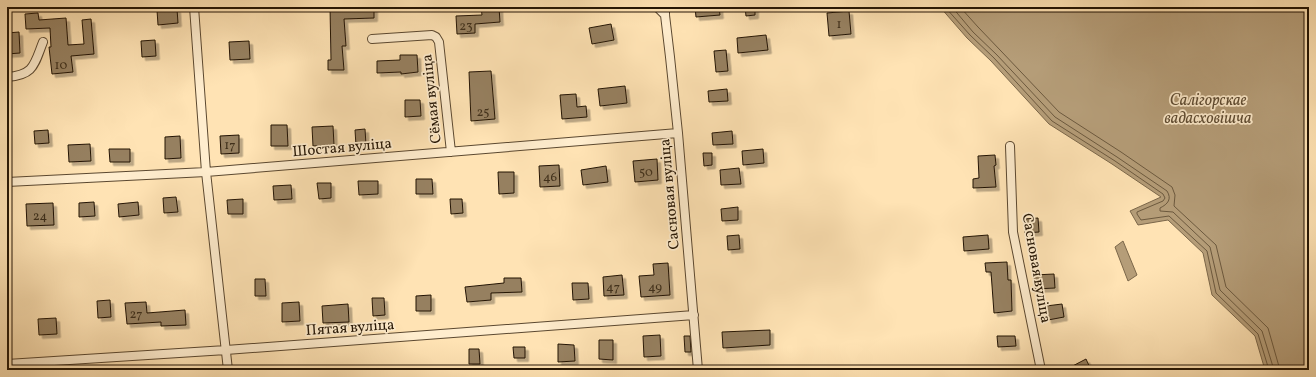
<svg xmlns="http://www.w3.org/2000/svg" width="1316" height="377" viewBox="0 0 1316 377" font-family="Vollkorn,serif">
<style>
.water{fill:#b59d78;stroke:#7b674a}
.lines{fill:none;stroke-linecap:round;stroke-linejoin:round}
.shore{stroke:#6c593e;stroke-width:1}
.building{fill:#968060;stroke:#241504;filter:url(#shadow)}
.street-casing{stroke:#5b4830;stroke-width:10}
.street{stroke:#ffedce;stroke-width:8}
.labels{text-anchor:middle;stroke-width:3.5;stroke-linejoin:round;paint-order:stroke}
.number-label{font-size:13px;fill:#40301b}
.street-label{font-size:15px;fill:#241504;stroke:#ffedce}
.water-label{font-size:16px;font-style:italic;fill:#5e4b32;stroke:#ffedce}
</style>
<defs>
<filter id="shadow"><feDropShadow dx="3.5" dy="3.5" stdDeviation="0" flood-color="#0004"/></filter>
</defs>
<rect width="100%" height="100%" fill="#ffe3b4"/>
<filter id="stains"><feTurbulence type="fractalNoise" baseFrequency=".005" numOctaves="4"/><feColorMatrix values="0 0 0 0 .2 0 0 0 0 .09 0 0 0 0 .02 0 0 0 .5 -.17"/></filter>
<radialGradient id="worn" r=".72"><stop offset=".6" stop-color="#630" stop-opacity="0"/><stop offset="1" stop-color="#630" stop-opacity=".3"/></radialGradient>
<path class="water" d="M940,7H1309V370H1265L1255,336L1212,295L1203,253L1168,220L1138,225L1130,211L1161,197L1112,164L1049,124L991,61L967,38Z
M1123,241L1137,275L1128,281L1115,247Z"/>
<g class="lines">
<path class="shore" d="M945,7L970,35L994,58L1052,121L1115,161L1163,194L1165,198L1163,201L1137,212V214L1141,220L1169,216L1207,251L1216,293L1258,334L1269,370
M952,7L973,32L997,55L1055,117L1117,157L1167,191C1172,199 1168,204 1160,208V211L1173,212L1210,247L1220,290L1262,331L1274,370
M960,7L978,27L1001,51L1059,112L1121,152L1172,187L1175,195L1174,206L1216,245L1226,287L1268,328L1280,370"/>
</g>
<path class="building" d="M330,7H374V18L344,19L346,46H342L344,70H328V60H331Z
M481,7H499L500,22L475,24V33L457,34L456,16L482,15Z
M695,7H719L720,15L696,17Z
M745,7H755V15L746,16Z
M177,9L178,23L158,25L157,10Z
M849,11L851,34L829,36L827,13Z
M38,13L39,20L66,18L68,45L84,44L82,20L91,19L94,54L71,56L73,72L52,74L49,47H51L50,28L26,29L25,14Z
M611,24L614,40L592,44L589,28Z
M19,32L20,53L7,54V33Z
M766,35L768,50L738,53L737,38Z
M155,40L156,56L142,57L141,41Z
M249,41L250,59L230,60L229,42Z
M726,50L728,71L716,72L714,51Z
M400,55H417L418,72L401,74V72L377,73V61L400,60Z
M491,71L495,119L471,121L469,72Z
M625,86L627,103L600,106L598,89Z
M727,89L728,101L709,102L708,91Z
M576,94L577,107L586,106L587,117L562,119L560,95Z
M405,100H420L421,116L405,117Z
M271,125H287L288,146H271Z
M333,126L334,145L313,146L312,127Z
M365,129L366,145L356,146L355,130Z
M48,130L49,143L35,144L34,131Z
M732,131L733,144L713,145L712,133Z
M239,135V153L221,154L220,136Z
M180,136L181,158L165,159V137Z
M90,144L91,161L69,162L68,145Z
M109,149H130V162H110Z
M763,149L764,163L743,165L742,151Z
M703,153H712V165L704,166Z
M995,155L996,165L994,166L996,187L973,188V179L979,178L978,156Z
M657,159L658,180L635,182L633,161Z
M559,165L560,186L540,187L539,166Z
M606,166L608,182L583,185L581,170Z
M739,168L741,184L721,185L720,170Z
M498,172H514V193L499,194Z
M416,179H432L433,194H416Z
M358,181H378V194L359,195Z
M317,183H331V198L319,199Z
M291,185L292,199L274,200L273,186Z
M176,197L178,212L164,213L163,198Z
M243,199V214H228L227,200Z
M450,199H462L463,213L451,214Z
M94,202L95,216L79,217V203Z
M138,202L139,215L119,217L118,204Z
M53,203L54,225L27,226L26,204Z
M738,207V220L722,221L721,209Z
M1038,218L1039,232L1025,233L1024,219Z
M739,235L740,249L728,250L727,236Z
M988,235L989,249L964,251L963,237Z
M1007,262L1008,280H1011L1012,311L994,313L991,272H986L985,263Z
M668,263L670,295L641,297L639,276L654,275L653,264Z
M1054,274L1055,288L1035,289L1034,275Z
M622,275L624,295L604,296L603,277Z
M504,278H521L522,292L491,293V300L467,302L465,287L504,283Z
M255,279H265L266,296H255Z
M572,283H588L589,299L573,300Z
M431,295V311H416V296Z
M372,298H384L385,315L373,316Z
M110,300L111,317L98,318L97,301Z
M146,302L147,313L185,310L186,325L161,326V322L127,324L125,303Z
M299,302L300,321L282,322V303Z
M348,304L349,322L323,323L322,306Z
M1062,304L1064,317L1048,320L1046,306Z
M56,318L57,334L39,335L38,319Z
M770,330V345L723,348L722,332Z
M660,335L661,356L644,357L643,336Z
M684,336H690L691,352H685Z
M997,336H1015L1016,346L998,347Z
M599,340H613V360L599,359Z
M558,344L574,345L575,361L558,362Z
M513,347H525V358H514Z
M469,349H479L480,364H469Z
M1086,359L1091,370H1065Z"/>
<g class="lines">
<g class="street-casing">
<path id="street" d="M194,7L206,172L228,370
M657,7L665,15
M665,7V15L670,57L678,133L698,370
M372,39L432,35L436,37L439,42L451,152
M7,77C34,75 34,65 43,42
M1010,146L1013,232L1041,370
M7,182L206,172L678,133
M7,364L226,350L694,315"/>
</g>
<use href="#street" class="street"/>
</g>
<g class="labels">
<g class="number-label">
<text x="839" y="28">1</text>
<text x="466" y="30">23</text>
<text x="61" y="69">10</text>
<text x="483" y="116">25</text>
<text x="230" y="149">17</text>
<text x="646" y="176">50</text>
<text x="550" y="181">46</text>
<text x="40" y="220">24</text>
<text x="613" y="291">47</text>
<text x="655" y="291">49</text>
<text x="136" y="318">27</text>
</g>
<g class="street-label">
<text transform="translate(431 99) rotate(-96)" y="5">Сёмая вуліца</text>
<text transform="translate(342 147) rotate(-5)" y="5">Шостая вуліца</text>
<text transform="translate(669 194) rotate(-95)" y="5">Сасновая вуліца</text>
<text transform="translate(1037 268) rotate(80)" y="5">Сасновая вуліца</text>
<text transform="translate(350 327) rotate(-4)" y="5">Пятая вуліца</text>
</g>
<g class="water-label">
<text x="1208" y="105">Салігорскае<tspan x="1208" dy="18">вадасховішча</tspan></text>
</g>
</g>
<rect width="1316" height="377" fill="none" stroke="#ffe3b4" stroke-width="24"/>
<rect x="8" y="8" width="1300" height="361" fill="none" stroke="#241504" stroke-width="2"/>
<rect x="12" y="12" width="1292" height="353" fill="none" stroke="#241504"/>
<rect width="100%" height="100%" filter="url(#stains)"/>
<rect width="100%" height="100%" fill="url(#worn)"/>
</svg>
